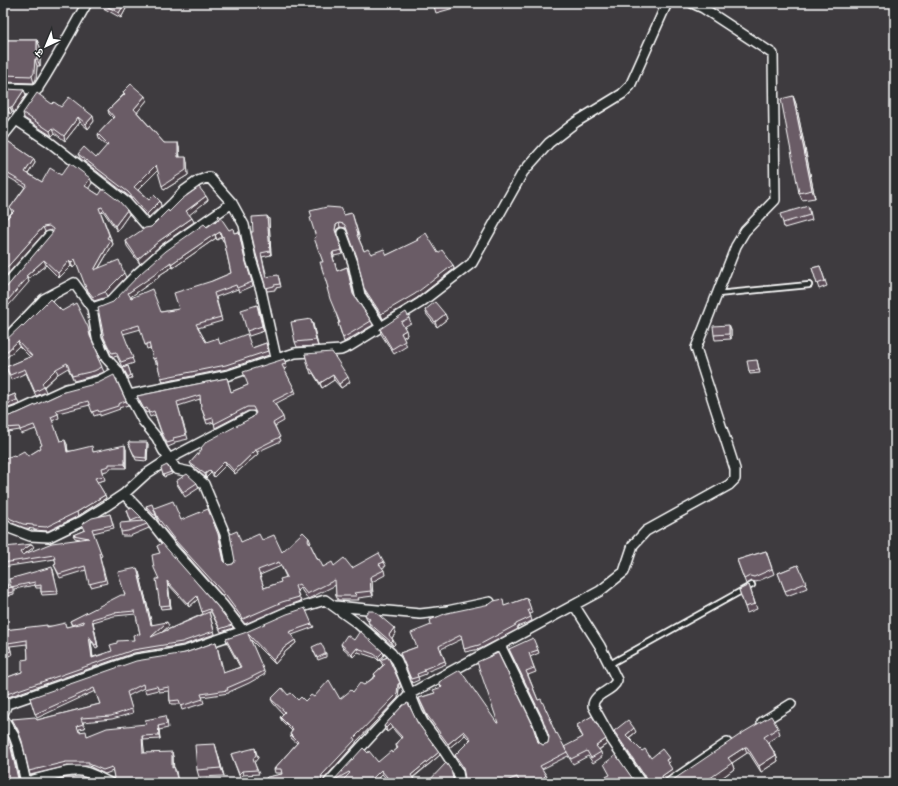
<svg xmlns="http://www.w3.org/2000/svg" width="898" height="786" viewBox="0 0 898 786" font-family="Dekko,'Playpen Sans Deva',sans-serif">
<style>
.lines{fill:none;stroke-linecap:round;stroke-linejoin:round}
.service-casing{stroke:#fff;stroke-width:8}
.minor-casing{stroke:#fff;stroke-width:12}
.service{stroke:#2a2d2e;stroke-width:4.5}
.minor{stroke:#2a2d2e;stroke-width:9}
.wall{fill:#5c4e58;stroke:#fff;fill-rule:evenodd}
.shaded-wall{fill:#4b4047;stroke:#fff}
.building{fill:#6b5b66;stroke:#fff;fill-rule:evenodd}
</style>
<rect width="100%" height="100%" fill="#3e3b3f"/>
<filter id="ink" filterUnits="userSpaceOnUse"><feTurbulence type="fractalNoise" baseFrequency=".025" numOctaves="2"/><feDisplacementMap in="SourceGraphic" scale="8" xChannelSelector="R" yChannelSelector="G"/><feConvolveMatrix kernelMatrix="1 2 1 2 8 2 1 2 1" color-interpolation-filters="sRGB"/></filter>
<g filter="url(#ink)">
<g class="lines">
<g class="service-casing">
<path id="service" d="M717,294L809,285
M610,664L752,585"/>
</g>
<g class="minor-casing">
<path id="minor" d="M3,88L38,89
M16,120L48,141L126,202L148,227L173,203L184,191L198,181L209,177L232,203L244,225L251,259L261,290L276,358
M3,136C37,96 61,49 87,3
M342,233L353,263L360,295L381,327
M3,288L49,236
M92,308L110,302L138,273L164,250L232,203
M3,342L44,299L74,283L92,308L97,338L106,358L118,371L129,395L143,421L157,438L163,450L176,469L190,472L204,484L225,534L231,564
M129,395L229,375L295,353L341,350L350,346L420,303L472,263L523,172L549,143L576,122L622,94L630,86L667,3
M3,416L18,411L66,389L98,381L118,371
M124,494L152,523L171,547L223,605L243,631
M3,523L9,528L30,536L49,537L82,521L106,506L124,494L146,474L169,459L251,416
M574,605L600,646L617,680C613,692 593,693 593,706L612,740L641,783
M335,606L420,614L447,611L490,602
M500,645L538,723L545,743
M3,714L7,704L136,659L163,655L185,651L211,642L243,631L286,612L325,600L357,623L391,653L397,661L418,713L423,722L441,746L458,772L460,783
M3,718L14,736L18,747L26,783
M762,722L791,704
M26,782C40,779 67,769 81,771C92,773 101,779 110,783
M328,783L411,693L600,591L624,572L633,545L646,531L729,485L735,479V469L696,348L736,246L745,231L775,200L773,54L703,8L692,3
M669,783L727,743"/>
</g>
<use href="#service" class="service"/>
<use href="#minor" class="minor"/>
</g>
<path class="wall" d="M97,3H128V5L121,18L98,5Z
M433,3H460L461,6L436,13Z
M3,40H37L40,47V66H37L36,79L34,83L3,82Z
M24,90L26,95L14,113L12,112L10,114L3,109V98L4,97L3,92Z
M123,92L147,100L137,112L164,143L179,147L180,157L187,162L188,175L164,190L158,170L138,190L149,200L160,201L161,206L148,218L130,197L80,158L78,154L96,158L107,146L99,139L98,134L113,118L109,114L108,110L124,94Z
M793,96L796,104L815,198L802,200L799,193Z
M52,104L61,107L94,121L88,129L80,122L65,141L55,133L52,136L24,118L23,113Z
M3,138L34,159L35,163L28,174L42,182L61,175L92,183L88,188L99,195L127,210L129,214L117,231L103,211L101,213L113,244L99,268L126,277L107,297L94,301L88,292L77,263L73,268L71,266L59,278L46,265L28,279L29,282L6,288L53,233L51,230L45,232L5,277L3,275V222L12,212L10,208L25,187L3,174V163L6,158L3,157Z
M206,196L208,200L189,214L194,222L161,245L140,264L127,246L126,241L151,227L169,212Z
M810,211L812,220L784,228L783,223Z
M352,213L360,239H359L364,251L371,254L387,255L417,241V239L438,253L453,265L454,269L417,298L383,319L366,293L364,288L357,257L348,231L346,228L340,227L337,229L336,235L343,254L334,256L333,258L337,271L347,267L354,295L371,321L373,325L344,342L338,323H339L328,288L323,262L316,237L344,215Z
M267,216L269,219L271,255L262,257L267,277L279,278L281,287L275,288V290L267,291L256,254Z
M207,227L229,230L234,233L239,232L240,236L245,260L253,286L239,292L238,289L216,297L222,321L198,328L206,342L252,348L266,343L269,355L227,369L163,382L157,363H155L150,348L147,349L141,329L123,334L134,363L122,367L117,356L114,357L111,355L104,338L113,302ZM221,237L223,241H224L231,273L212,281L179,309L161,312L131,298L130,297L159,277L158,276L172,267L173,268L216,238L217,240Z
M820,266L827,286L819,289L812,268Z
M257,305L259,310L264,331L249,336L247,331Z
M425,310L445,314L447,319L437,327L427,315Z
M62,311L90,332L91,339L99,356L101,360L99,361L104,372L96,375L74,381L68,368L58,374L44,387L46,392L36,396L26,373L11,380L6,367L30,357L19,346L3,361L23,326Z
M409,318L411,323L404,327L407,335L403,338L407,346L394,354L381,334L380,329Z
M313,324L318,346L297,347L295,342Z
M731,330V339L715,340L714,335Z
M305,354L350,382L341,388L334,380L322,388L313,373L311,374Z
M284,359L287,368L284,369L296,393L275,404L283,417L284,421L275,426L281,441L257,452L258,454L235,474L226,465L214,477L211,473L206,478L192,466L190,463L202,450L201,448L253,417L255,413V411H248L215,428L214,422L207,424L201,407L200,399L178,406L188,439L175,442V444L168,447L162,435L155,415L150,417L148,412L146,413L137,396L227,378L231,392L248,385Z
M757,360L760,373L750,374L749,371Z
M128,366L132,378L128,379L123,368Z
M64,392L126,401L128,405L119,408L120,409L100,416V414L94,416L90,405L58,413L59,418L52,421L60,441L67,444L68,451L94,452L126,449V468H110V470L103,472L105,480L97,482L105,495L106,498L78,516L48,531L34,530V529L25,528L12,523L7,518L3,517V459L15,456H28L41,448L42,445L36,429L21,434L20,430L7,432L5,428L3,429V418L18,413Z
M15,394L19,404L3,410V399Z
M128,442L148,444L147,461L136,460Z
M161,468L171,472L172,474L164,477Z
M176,481L197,483L199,488L185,497L178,486Z
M146,506L154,510L181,520L220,538L225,562L228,565L233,564L235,561L241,542L262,540L282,552L309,538L311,543L310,544L318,560L323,567L334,566L352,568L384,562L386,566L382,568L384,570L385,575L372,582L373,596L358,598L359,600H338L336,596V585L308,599L300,588L297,591L301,601L284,607L245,624L227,601L176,543L159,523L156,515L157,517L155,518L147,509ZM281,566L286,577L281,582L264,588L260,575Z
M127,510L141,517L143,521L147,524L149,528L130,536H122L121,532L131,522Z
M110,514L114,528L93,533L102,556L100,557L107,583L91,587L86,570L60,578L54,565L56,564L55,559L3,567V550L34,547L23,554L80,539L75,538L73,535L85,530Z
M157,546L232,625L233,628L221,632L211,612H209L215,634L183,645L134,653L5,698L3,692L8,677L22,672L28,659L27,644L10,646L12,655L3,657V608H5L6,611V630L47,626L66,627L72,626L70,621L125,595L139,572L152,625L169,626L160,633L203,614L198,599L189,607L168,584L171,608L161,609L160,606L159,579L160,553ZM136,614L140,634L134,640L112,651L93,657L91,640L96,648L98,647L93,622L114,616Z
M766,551L774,574L756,582L752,581L746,584L737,560Z
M798,565L807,588L787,596L778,573Z
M53,569L58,594L42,595L41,592V588H36L35,585L14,589V594L3,597V585L8,588L12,587L9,579Z
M749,585L757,609L747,613L739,590Z
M527,598L532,613L530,614L532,621L517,627L518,629L480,649L465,652L462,639L441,649L446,664L426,672V674L418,677L419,680L412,683L400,653L417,647L431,625L505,606Z
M365,615L394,628L396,633L392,638L395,644L393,646L370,626L368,622L369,621L367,619Z
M312,624L314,627L292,635L295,640L296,643L286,651L275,664L250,639L265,674L249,683L229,692V693L202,697L204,703L182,710L180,704H171L170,701L169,691L159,692L158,690L146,693L144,688L128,696L133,713L112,719L83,722L85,728L79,729V731L87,736L167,720L168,728L159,730L160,739L143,740L144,753L173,756V767H174L176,771L178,782L199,783H115L113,771L105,774L91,767L90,766H67L30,775L22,741L20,734L13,723L12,719L37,720L100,704L95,691L37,718L30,698L185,653L216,642L224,673L240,667L227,643L226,639Z
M354,640L383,652L384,655L379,661L376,658L358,652L353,657L342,647L341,644Z
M509,649L538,650L539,653L530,657L536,672L528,675L538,700L552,721L550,722L556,734L565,748L583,737L578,730L577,725L607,744L599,750L601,752L602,757L593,763L588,756L573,764L568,756L542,769L548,779L546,781L547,783H519L518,781L512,783H463L465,778L463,769L456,759L455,755L470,740L465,735L449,748L428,719L419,698L435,693L441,687L439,682L497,723L538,742L543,745L548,743L549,737L543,720Z
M313,650L326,653V657L318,660Z
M388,657L401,687L399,688L398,698L356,742V743L324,779L323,783H249L262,782L282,774V773H275L274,769L297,743L291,738L290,734L292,731L282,721L280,717L283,714L273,703L271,699L288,695L298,700L305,701L314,697L340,699L353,692L364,685L375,676L374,674L383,665L382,664L380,660Z
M403,705L417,722L440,755L413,778L416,783H390L382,774L373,783H340L343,779L337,783H334L333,781L368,753L378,762L392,753L397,749L396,745L401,738L392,728L387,732L385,730L384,726Z
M778,728L780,734L768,742L776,755L778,761L761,772L749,753H747L732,763L734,769L715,783H674L673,780Z
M614,731L636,732L629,738L642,751L651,758L670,762L668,764L673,773L664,780V783L645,781V778L616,735Z
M217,751L224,776L199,777L197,770Z
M256,752L258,758L254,762L259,774L243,775L240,778L231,754Z"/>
<path class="shaded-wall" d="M125,3H128V5L121,18L119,13Z
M37,40L40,47V66L37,59Z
M35,59L37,66L36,79L34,83L32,76Z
M24,90L26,95L14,113L12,108Z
M145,96L147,100L136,114L134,109Z
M793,96L796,104L815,198L812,190Z
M10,107L12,112L10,114L8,109Z
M93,116L94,121L88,129L86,124Z
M78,117L80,122L65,141L64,136Z
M53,128L55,133L52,136L50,131Z
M178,143L179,147L180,162L178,157Z
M186,157L187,162L188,175L164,190L162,186Z
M34,159L35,163L26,177L25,172Z
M156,165L158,170L136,192L134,187Z
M90,178L92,183L87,191L85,186Z
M206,196L208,200L188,216L186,211Z
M160,201L161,206L148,218L147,214Z
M127,210L129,214L117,231L115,226Z
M267,216L269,219L271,255L270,251Z
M192,218L194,222L161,245L140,264L138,259L159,241Z
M339,223L340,227L337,229L336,235L335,230L336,225Z
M43,227L45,232L5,277L3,272Z
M220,232L221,237L217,240L215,235Z
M215,234L216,238L173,268L171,264Z
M109,235L111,239L109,242L107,238Z
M111,240L113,244L95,274L94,270Z
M333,252L334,256L333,258L338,275L332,254Z
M75,259L77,263L73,268L71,263Z
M44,260L46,265L28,279L29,282L3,312V306L26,276Z
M69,261L71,266L59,278L58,273Z
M171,262L172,267L158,276L159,277L129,298L128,293L157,272Z
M453,265L454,269L417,298L383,319L381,314Z
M347,267L349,272L355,298L353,294Z
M124,273L126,277L107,297L105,292Z
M257,305L259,310L264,331L262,326Z
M445,314L447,319L437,327L435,322Z
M311,319L313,324L318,346L316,340Z
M729,325L731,330V339L729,334Z
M4,326L6,330L3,334V327Z
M406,330L407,335L402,338L401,333Z
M18,341L19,346L3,361V355Z
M56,369L58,374L43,387L42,383Z
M333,375L334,380L322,388L320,383Z
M348,377L350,382L341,388L339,384Z
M65,440L67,444L68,456L67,452Z
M147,442L148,444L147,461L146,458Z
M125,445L126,449V468L125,464Z
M256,450L258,454L235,474L234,471Z
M225,461L226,465L214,477L213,473Z
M210,470L211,473L206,478L205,474Z
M105,495L106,498L78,516L77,512Z
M218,534L220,538L225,566L224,561Z
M32,544L34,547L22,556L20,552Z
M137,568L139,572L153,629L151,625Z
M370,577L372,582L373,596L371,591Z
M167,581L168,584L171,608L170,605Z
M197,596L198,599L189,607L188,604Z
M5,608L6,611V634L4,630Z
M92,619L93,622L98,647L97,644Z
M167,622L169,626L152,641L151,637Z
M394,628L396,633L390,640L389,635Z
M89,636L91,640L93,661L92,658Z
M295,640L296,643L286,651L275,664L273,660L285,647Z
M393,640L395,644L393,646L391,642Z
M357,648L358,652L353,657L352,654Z
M383,652L384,655L379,661L378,657Z
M398,684L399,688L398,698L356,742V743L324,779L323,783H322L321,781L322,775L354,738Z
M390,724L392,728L387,732L386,728Z
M158,726L159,730L160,739L159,735Z
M634,728L636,732L627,739L626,735Z
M464,731L465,735L449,748L448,744Z
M142,736L143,740L145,757L143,753Z
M606,739L607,744L598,750L596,746Z
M10,744L12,749L20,783H19Z
M215,744L217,751L224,776L221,768Z
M745,747L747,753L732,763L734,769L715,783H707L706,781L728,758Z
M255,748L258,758L254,763L253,759Z
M172,752L173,756L174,771L172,768Z
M439,752L440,755L412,778L411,775Z
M776,755L778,761L761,772L759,766Z
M669,758L670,762L667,764L666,760Z
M672,769L673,773L664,780V783L662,782V776Z
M381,770L382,774L373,783H368Z
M242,771L243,775L240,778L239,774Z
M546,775L548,779L545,781L544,777Z"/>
<path class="building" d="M101,3H125L119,13Z
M433,3H452L434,8Z
M3,40H37V59H35L34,73L32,76L3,75Z
M131,84L145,96L134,109L164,143H178V157H186V170L162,186L156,165L134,187L149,200L154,195L160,201L147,214L128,192L78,154L84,147L96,158L108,144L98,134L114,117L108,110L125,94L123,92Z
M6,89L24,90L12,108L10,107L8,109L3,105V98L5,95L3,93V92Z
M37,93L52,104L54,102L61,107L69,97L93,116L86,124L78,117L64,136L53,128L50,131L23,113Z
M793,96L812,190L799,193L781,99Z
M3,138L34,159L25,172L42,182L50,168L61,175L70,163L90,178L85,186L99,195L103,189L120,202L127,210L115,226L102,207L99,208L109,235L107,238L111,240L94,270L119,260L124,273L105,292L93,297L86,288L75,259L71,263L69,261L58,273L44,260L26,276L28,277L3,306V289L6,288L53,232V229L49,226L43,227L3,272V222L14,211L10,208L27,185L3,171V163L7,156L3,153Z
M199,187L206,196L186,211L192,218L159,241L138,259L126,241L145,228L151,227L168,210L169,212L182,199Z
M808,206L810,215L783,223L780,214Z
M327,207L340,208L344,215L352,213L358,234L357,235L364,251L368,249L371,254L384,249L387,255L418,240L417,239L426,233L438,253L442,250L453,265L415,294L381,314L364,288L357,257L346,227L344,224L339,223L336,225L335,230L342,250L333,252L332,254L337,271L347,267L353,294L371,321L343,338L338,323H340L330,299L327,288H328L320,262H323L314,238L316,237L310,218L312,217L310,211Z
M219,215L229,230L233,228L234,233L239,232L244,256L252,282L237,288L236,285L214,293L221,317L196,324L206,342L218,338L220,344L247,334L252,348L266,343L268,351L226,365L161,378L156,358L153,359L149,343L145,345L139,325L122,330L133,358L121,362L116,352L112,353L110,350L104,338L98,308L113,302L141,273L166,251L204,224L207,227L219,219L218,216ZM220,232L222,237L223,236L231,273L212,281L174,293L179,309L161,312L152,289L131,298L128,293L157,273V272L171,262V264L215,234V235Z
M267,216L270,251L261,253L266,277L278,275L280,284L274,285V286L266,288L256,254L251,232H253L252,217Z
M820,266L825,281L817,284L812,268Z
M50,299L62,311L76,303L88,327L90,336L99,356H97L102,367L94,371L72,376L67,363L56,369L42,383L44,387L35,392L25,369L10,375L6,367L32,356L18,341L3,355V343L22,325L23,326Z
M435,302L445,314L435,322L425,310Z
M257,305L262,326L247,331L241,310Z
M406,312L409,318L401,322L406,330L401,333L405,341L392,349L380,329Z
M311,319L316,340L295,342L291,322Z
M729,325V334L714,335L713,326Z
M332,352L348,377L339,384L333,375L320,383L311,369H309L305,354Z
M284,359L286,364L282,365L295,390L273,401L283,417L273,423L280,437L256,449V450L234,471L225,461L213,473L210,470L205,474L190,463L202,449L201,448L206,442L253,417L256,413L253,407H247L214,424L213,418L206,420L201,407L200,395L177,402L186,435L173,438L174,441L167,443L161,431L154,411L149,413L147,408L144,409L137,396L227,378L231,392L248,385L243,372Z
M757,360L759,370L749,371L747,361Z
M128,366L131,375L128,377L123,368Z
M114,375L126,401L118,404V406L99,412L98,410L92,412L88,401L56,410L58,414L51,417L60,441L65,440L67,452L92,446L93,452L125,445V464H109V466L102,468L104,476L95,478L105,495L77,512L46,527L33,526V525L23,524L11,519L5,514H3V459L14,455L15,456L24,451L28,456L41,448L40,446L42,445L34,425L20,430L19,427L5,428V424L3,425V418L18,413L64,392L98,383Z
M15,394L17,400L3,406V399Z
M128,442H147L146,458L135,457Z
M167,465L171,472L163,475L161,468Z
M187,474L197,483L183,492L176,481Z
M173,501L181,520L208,509L218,534L224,561L228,565L233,564L235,561L230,534L237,531L241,542L259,534L262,540L274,535L282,552L303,532L309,538L308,540L318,560L319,559L323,567L332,562L334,566L344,558L352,568L379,553L384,562L379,564L384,570L370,577L371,591L354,593L357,596H336L335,580L307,594L299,584L295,586L299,597L282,602L243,619L226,596L174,539L158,518L154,508ZM279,562L287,577L280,579L281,582L264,588L258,570Z
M152,504L156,515H154L146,506Z
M132,508L141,517L131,521L127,510Z
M110,514L113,525L92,529L101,553H99L105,580L89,584L85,566L59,574L54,565L56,564L54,555L3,563V550H5V547L32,544L20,552L22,555L52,543L89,538L73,535L85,530L82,524L92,518Z
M144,521L147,524L128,531L121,532L120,523Z
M162,543L217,606L232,625L220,629L210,609L202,612L197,596L188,604L167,581L170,605L160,606L156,579H159L154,568L152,555L160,553L157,546Z
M766,551L772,569L754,577L750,576L744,579L737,560Z
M798,565L806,583L785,591L778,573Z
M52,567L58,591L41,592V585L35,586V582L11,587L9,579Z
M137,568L151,625L167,622L151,637L209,612L214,631L182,642L133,650L4,695L3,692V668L8,677L22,672V660L28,659L27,640L8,643L11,651L3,654V608H5L4,630L47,625V627L65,623L66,627L84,623L83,621L72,625L70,621L121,595H125L118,572ZM135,611L140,634L133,635L134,640L117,641V643L110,645L112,651L92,658L89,636L95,645L97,644L92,619L113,613Z
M7,584L8,588L13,587V592L3,594V585Z
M749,585L755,604L745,607L739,590Z
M527,598L531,609L528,610L531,617L516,624V625L479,645L464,649L461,635L439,646L445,661L424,669L425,671L417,674L418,677L411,679L400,653L417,647L411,633L431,625L430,620L447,613L490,604L494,601L503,599L504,606Z
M305,608L312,624L289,632L295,640L285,647L273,660L248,634L264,671L248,679L227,688L228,690L201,694L203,699L181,706L179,700L170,701L169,687L158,689L157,686L144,689L143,684L127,692L132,709L111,716L81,718L83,724L77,726L79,732L86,731L87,736L107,728L146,724L145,720L165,716L167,724L158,726L159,735L142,736L143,753L172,752V768L174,767L178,782L198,781V783H115L112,767L103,770L89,764V762H66L29,771L22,741L18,730L12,719L35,717L37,720L100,704L94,688L35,714L30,698L136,661L185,653L216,642L223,673L241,667L226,639L244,633L287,614Z
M368,611H374L394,628L389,635L393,640L391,642L368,622L370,619L365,615Z
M360,631L383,652L378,657L374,654L357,648L352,654L341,644L347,635L354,640Z
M533,638L538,650L529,653L534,668L526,671L538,700L541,699L550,718H549L556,734L557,733L567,752L540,766L546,775L544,777L547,783H520L517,777L501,783H463L465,778L463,767L455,755L471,739L464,731L448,744L427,715L419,698L435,693L433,690L442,687L439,682L460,670L497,723H498L477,662L498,653L531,721L538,742L543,745L548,743L549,737L542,717L509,649Z
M321,643L325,651V654L317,658L312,647Z
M388,657L400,683L398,684L397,694L354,738L355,740L322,775L321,781L322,783H249L248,782L261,779L262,782L267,777L282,774L281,769H274L298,742L290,734L293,730L280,717L285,712L271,699L282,688L288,695L291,693L298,700L301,697L305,701L311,695L314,697L329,680L340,699L351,690L353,692L360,683L364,685L376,676L374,674L385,664L380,660Z
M408,703L417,722L439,752L411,775L416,783H392L381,770L368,783H340L350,773L349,772L333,781L363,748L368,753L369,751L378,762L391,751L392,753L398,748L396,745L402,737L390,724L386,728L384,726L403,705Z
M592,716L606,739L596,746L601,752L591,758L587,751L571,759L564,747L583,737L577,725Z
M771,716L778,728L764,737L776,755L759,766L747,747H745L728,758L732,763L706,781L707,783H676L673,780L744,732Z
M628,720L634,728L626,735L642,751L645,749L651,758L662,749L669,758L666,760L672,769L662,776V782L664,783H643L645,781L644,775L614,731Z
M3,728L7,734L10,744L19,783H3Z
M215,744L221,768L197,770L195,745Z
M255,748L256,755L253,759L257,770L242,771L239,774L231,754Z
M616,755L635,782L636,783H594L593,782L610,775L604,764Z
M446,763L451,770L454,783H427Z"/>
</g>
<rect width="898" height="786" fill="none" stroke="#2a2d2e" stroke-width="16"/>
<rect x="8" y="8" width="882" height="770" fill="none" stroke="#fff" stroke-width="1.5" filter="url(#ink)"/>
<g transform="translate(46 46) rotate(224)" stroke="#2a2d2e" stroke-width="3" paint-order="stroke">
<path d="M0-3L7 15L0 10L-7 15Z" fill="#ffffff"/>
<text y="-6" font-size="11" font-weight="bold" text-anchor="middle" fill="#ffffff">उ</text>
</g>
</svg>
